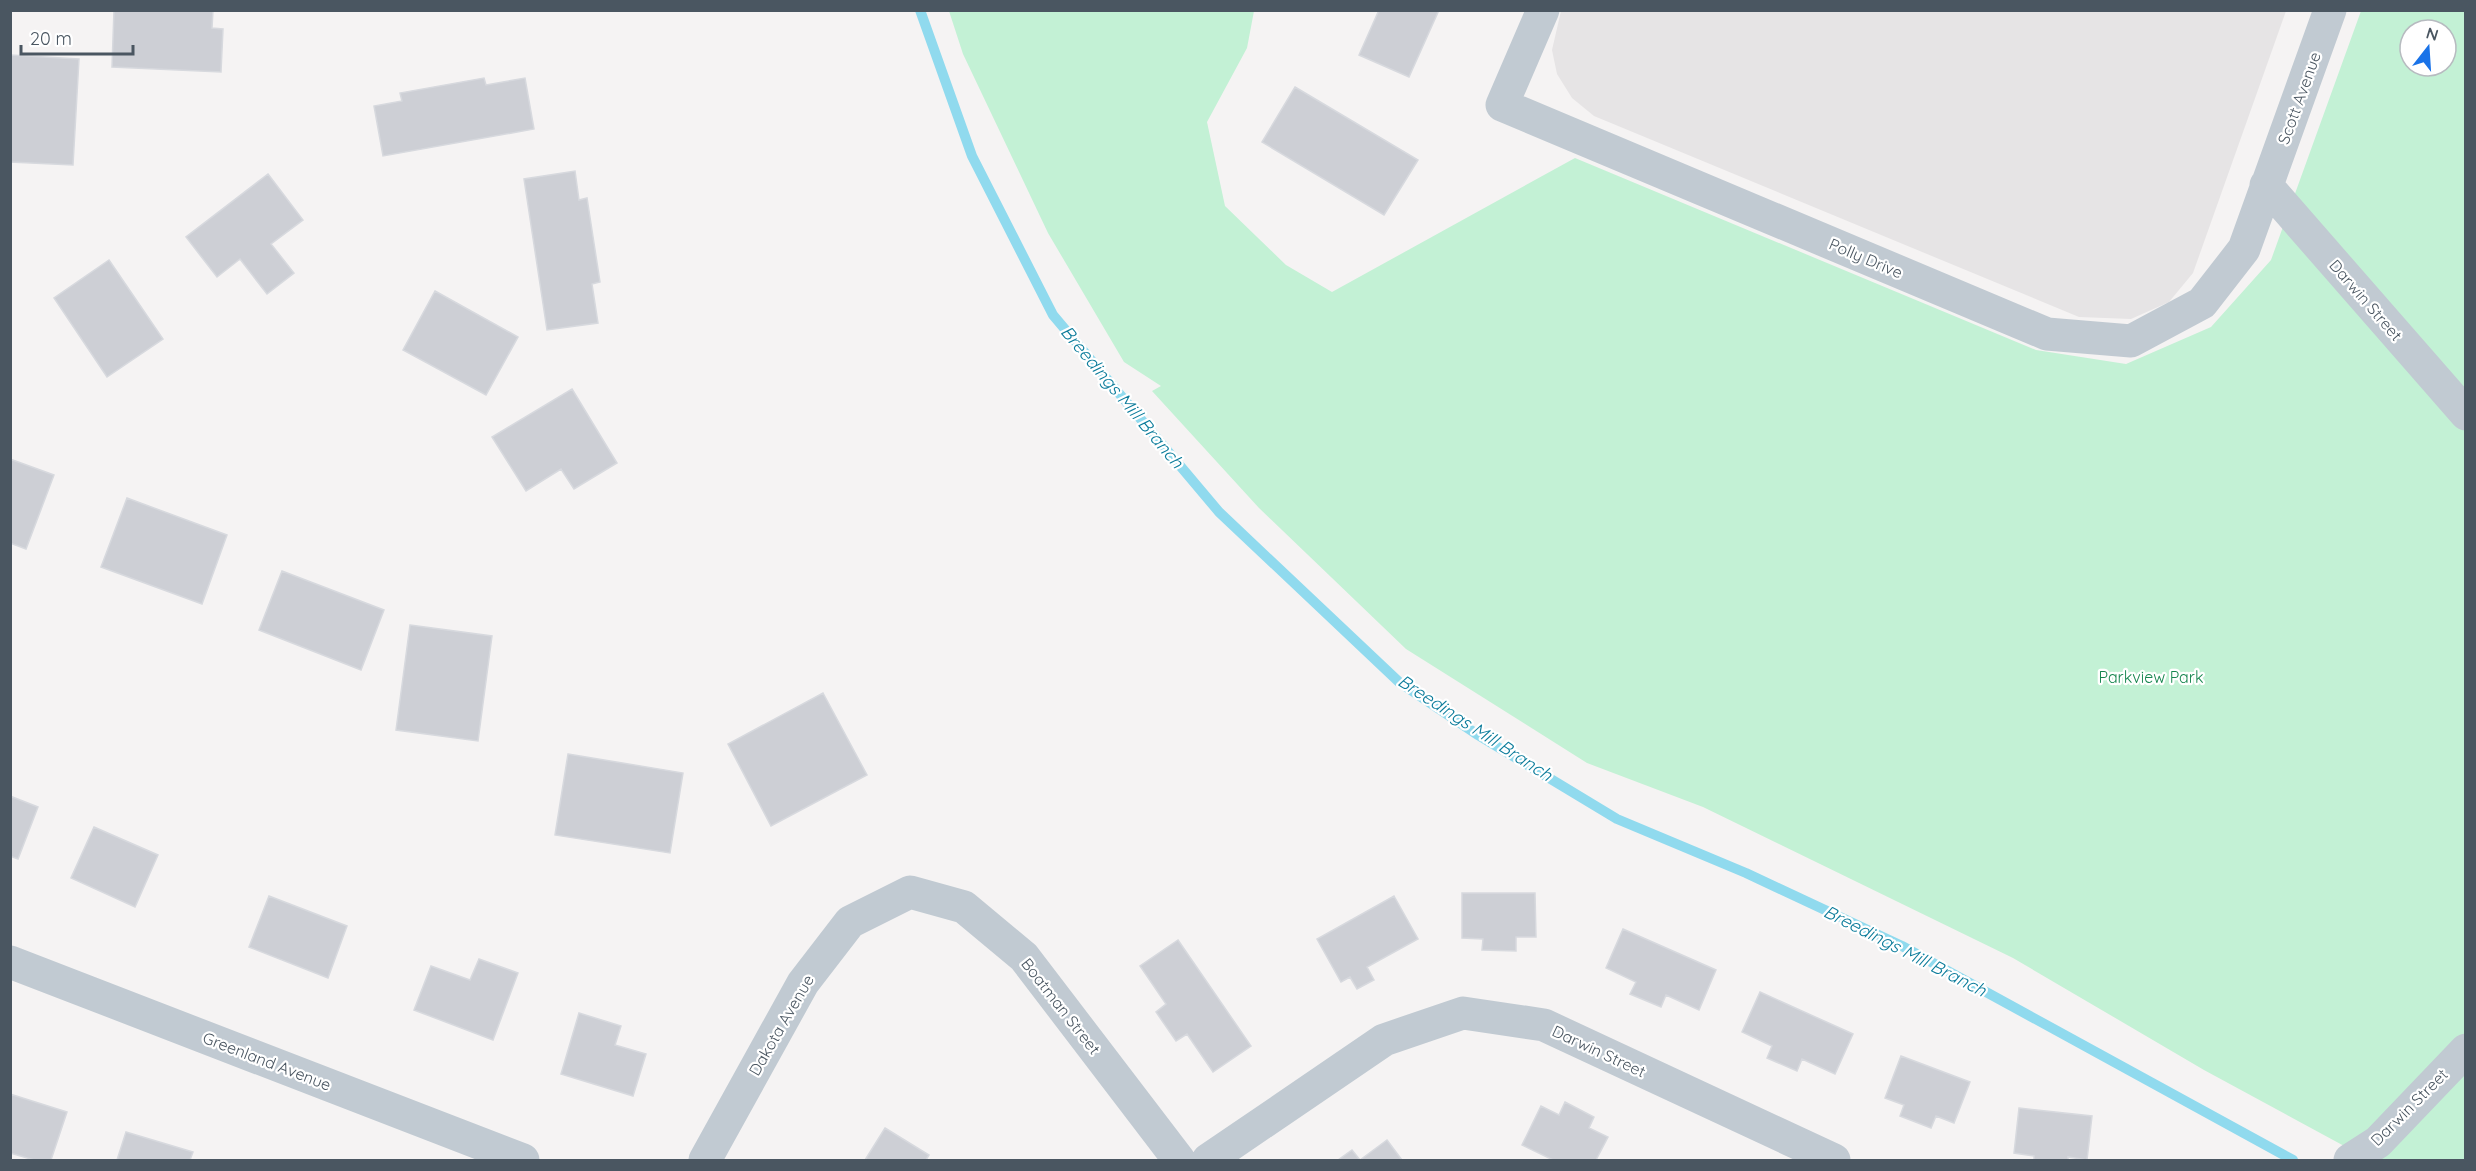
<svg xmlns="http://www.w3.org/2000/svg" width="2476" height="1171" viewBox="0 0 2476 1171" font-family="Quicksand,sans-serif">
<style>
.education{fill:#e6e4e5}
.green{fill:#c3f1d5;fill-rule:evenodd}
.lines{fill:none;stroke-linecap:round;stroke-linejoin:round}
.stream{stroke:#90daee;stroke-width:10}
.building{fill:#cdcfd5;stroke:#d7d9de;stroke-width:1.5}
.street{stroke:#c1cad2;stroke-width:33}
.labels{text-anchor:middle;stroke-width:4.5;stroke-linejoin:round;paint-order:stroke}
.street-label{font-size:16px;fill:#4a5661;stroke:#fff}
.park-label{font-size:16px;fill:#17864f;stroke:#fff}
.water-label{font-size:18px;font-style:italic;fill:#0c7c9b;stroke:#fff}
</style>
<rect width="100%" height="100%" fill="#f5f3f3"/>
<path class="education" d="M1561,11H2286L2193,273L2169,302L2131,319L2079,317L1594,116L1572,98L1557,74L1552,50Z"/>
<path class="green" d="M949,11H1254L1247,48L1207,122L1225,206L1286,265L1332,292L1575,158L2036,350L2126,364L2211,327L2271,260L2361,11H2465V1160H2370L2204,1070L2013,958L1703,807L1587,763L1406,649L1259,508L1152,391L1161,386L1124,362L1048,233L963,54ZM2410,30H2446V66H2410Z"/>
<g class="lines">
<path class="stream" d="M920,10L972,156L1053,315L1219,512L1399,682L1478,735L1617,819L1746,873L1902,946L2293,1160"/>
</g>
<path class="building" d="M114,10H213L212,28L223,29L221,72L112,67Z
M1379,10H1439L1409,77L1359,55Z
M10,55L79,59L73,165L10,162Z
M484,78L486,85L525,78L534,129L383,156L374,106L402,101L400,93Z
M1295,87L1418,160L1384,215L1262,142Z
M575,171L579,200L587,198L600,282L592,284L598,323L547,330L524,179Z
M268,174L303,220L271,244L294,273L267,294L240,259L217,277L186,237Z
M109,260L163,339L107,377L54,298Z
M435,291L518,337L486,395L403,350Z
M572,389L617,463L574,489L561,469L526,491L492,437Z
M10,459L54,475L26,549L10,543Z
M127,498L227,535L202,604L101,567Z
M282,571L384,610L361,670L259,630Z
M410,625L492,636L478,741L396,730Z
M823,693L867,775L771,826L728,744Z
M568,754L683,773L670,853L555,835Z
M10,796L38,807L18,859L10,856Z
M94,827L158,855L135,907L71,878Z
M1462,893H1535L1536,937H1516V951L1482,950L1483,939L1462,938Z
M269,896L347,926L328,978L249,947Z
M1394,896L1418,939L1367,967L1374,980L1357,989L1350,977L1341,982L1317,939Z
M1623,929L1716,970L1699,1010L1666,995L1661,1007L1630,994L1636,982L1606,968Z
M1178,940L1251,1046L1213,1072L1187,1034L1176,1041L1156,1012L1166,1004L1140,966Z
M479,959L518,973L493,1040L414,1010L431,966L470,980Z
M1760,992L1853,1034L1835,1074L1802,1059L1797,1071L1767,1058L1772,1046L1742,1032Z
M579,1013L621,1026L615,1045L646,1054L633,1096L561,1074Z
M1901,1056L1970,1082L1954,1123L1936,1116L1931,1128L1900,1116L1904,1105L1885,1098Z
M10,1094L67,1112L51,1160H34L10,1153Z
M1565,1102L1594,1117L1589,1128L1608,1137L1596,1160H1553L1522,1145L1541,1106L1559,1115Z
M2019,1108L2092,1116L2087,1160L2068,1157V1160H2034V1156L2014,1153Z
M885,1128L929,1155L926,1160H865Z
M126,1132L193,1152L190,1160H117Z
M1387,1140L1402,1160H1338L1352,1150L1360,1160Z"/>
<g class="lines">
<path class="street" d="M1543,10L1502,105L2047,334L2131,341L2202,303L2244,249L2330,10
M2266,185L2466,414
M10,962L523,1160
M705,1160L803,983L850,922L910,892L964,907L1024,957L1179,1160
M1208,1160L1384,1040L1463,1013L1544,1025L1834,1160
M2350,1160L2378,1142L2466,1050"/>
</g>
<g class="labels">
<g class="street-label">
<text transform="translate(2299 98) rotate(-70)" y="6">Scott Avenue</text>
<text transform="translate(1866 258) rotate(23)" y="6">Polly Drive</text>
<text transform="translate(2366 300) rotate(49)" y="6">Darwin Street</text>
<text transform="translate(1061 1006) rotate(52)" y="6">Boatman Street</text>
<text transform="translate(781 1025) rotate(-60)" y="6">Dakota Avenue</text>
<text transform="translate(1599 1051) rotate(25)" y="6">Darwin Street</text>
<text transform="translate(267 1061) rotate(21)" y="6">Greenland Avenue</text>
<text transform="translate(2409 1107) rotate(-45)" y="6">Darwin Street</text>
</g>
<g class="park-label">
<text x="2151" y="683">Parkview Park</text>
</g>
<g class="water-label">
<text transform="translate(1122 397) rotate(50)" y="6">Breedings Mill Branch</text>
<text transform="translate(1475 728) rotate(33)" y="6">Breedings Mill Branch</text>
<text transform="translate(1905 951) rotate(27)" y="6">Breedings Mill Branch</text>
</g>
</g>
<rect width="2476" height="1171" fill="none" stroke="#4a5661" stroke-width="24"/>
<g transform="translate(2428 48) rotate(17)"><circle r="28" fill="#ffffff" stroke="#b7bbc0" stroke-width="1.5"/>
<path d="M0-4.5L10 22L0 15L-10 22Z" fill="#1a73e8"/>
<text y="-9" font-size="16" font-weight="bold" text-anchor="middle" fill="#4a5661">N</text>
</g>
<path d="M21 45v9h112v-9" fill="none" stroke="#4a5661" stroke-width="3"/>
<text x="30" y="45" font-size="18" fill="#4a5661" stroke="#ffffff" stroke-width="4.5" paint-order="stroke">20 m</text>
</svg>
